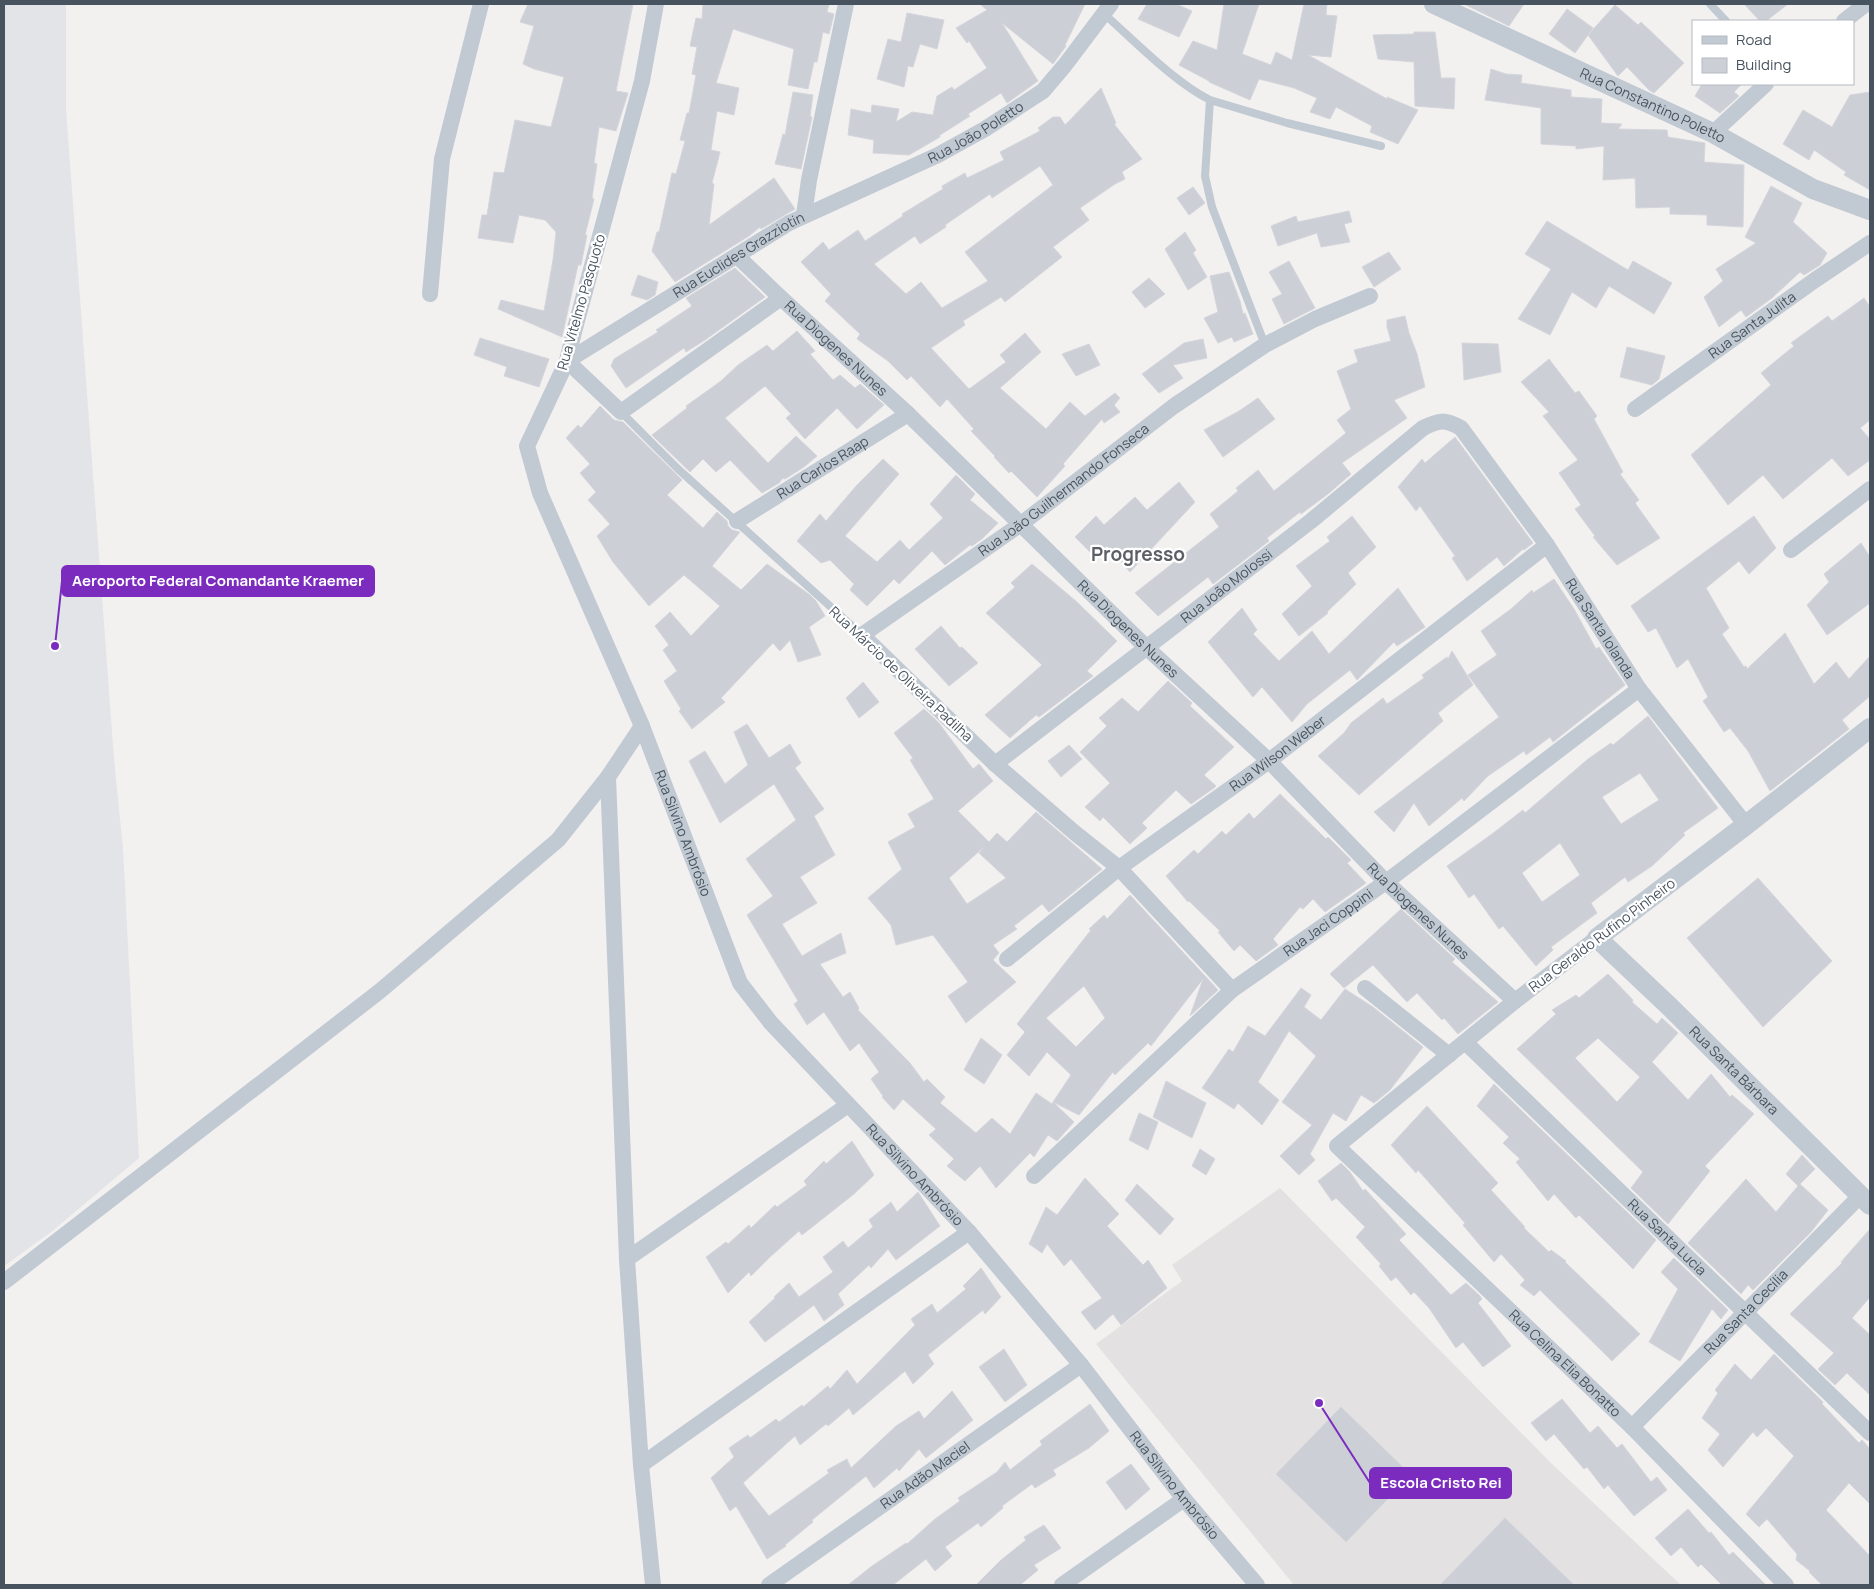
<svg xmlns="http://www.w3.org/2000/svg" width="1874" height="1589" viewBox="0 0 1874 1589" font-family="Manrope,sans-serif">
<style>
.education{fill:#e4e1e2}
.airport{fill:#e2e4e8}
.building{fill:#cccfd5;stroke:#d4d6dc;fill-rule:evenodd}
.lines{fill:none;stroke-linecap:round;stroke-linejoin:round}
.service{stroke:#c1cad2;stroke-width:8}
.minor{stroke:#c1cad2;stroke-width:16}
.tertiary{stroke:#c1cad2;stroke-width:20}
.labels{text-anchor:middle;stroke-width:4.5;stroke-linejoin:round;paint-order:stroke}
.street-label{font-size:14px;fill:#47535f;stroke:#fff}
.district-label{font-size:19px;font-weight:bold;fill:#5c6066;stroke:#fff}
.leader{fill:none;stroke:#7b2cbf;stroke-width:2}
.callout-dot{fill:#7b2cbf;stroke:#fff;stroke-width:2}
.callout{fill:#7b2cbf;stroke:#7b2cbf;stroke-width:2}
.callout-label{font-size:15px;text-anchor:middle;font-weight:bold;fill:#fff}
</style>
<rect width="100%" height="100%" fill="#f3f0f0"/>
<path class="education" d="M1280,1188L1551,1463L1681,1585H1294L1096,1344L1182,1281L1172,1265Z"/>
<path class="airport" d="M4,4H66V109L114,759L123,849L139,1158L51,1232L4,1266Z"/>
<path class="building" d="M528,4H633L616,91L628,93L616,131L599,127L594,163L597,164L592,198L594,199L585,235H587L581,265H578L562,337L498,309L501,300L544,311L553,260L556,232L545,220L519,215L513,243L478,238L482,215H487L494,172L504,173L515,120L551,127L564,77L534,69L523,64L534,26L520,22Z
M703,4H829L827,12L834,14L829,34L823,32L817,62H814L808,89L788,85L794,49L733,29L716,83L739,88L734,115L717,111L711,150L720,152L712,183L714,184L709,225L774,178L795,209L761,229L760,227L749,236L675,282L652,251L657,232H659L672,173L676,174L685,141L680,140L687,113H689L696,75L692,74L697,47L690,46L696,18L702,19Z
M980,4H1085L1065,45L1066,46L1053,64L1002,23L1038,81L1007,103L1001,93L968,114L970,116L940,135V137L909,155L873,153L874,140L848,135L851,109L871,113L872,105L899,109L896,122L912,112L933,115L937,96L952,87L954,90L987,68L969,41L967,43L956,28L987,10Z
M1147,4H1176L1192,11L1179,37L1138,19Z
M1224,4H1259L1242,54L1271,65L1276,52L1292,60L1304,4H1327L1326,15L1337,16L1331,57L1308,55L1387,99V97L1418,110L1398,144L1370,132L1372,126L1336,107L1330,119L1310,112L1317,98L1294,88L1259,79L1250,100L1209,82V81L1179,65L1193,41L1217,50Z
M1464,4H1524L1509,26Z
M1744,4H1788L1766,21H1760Z
M1615,5L1638,25L1641,22L1684,63L1654,93L1649,90L1627,67L1618,76L1588,35Z
M1567,9L1593,28L1575,53L1549,34Z
M907,13L944,20L937,49L920,44L913,67L908,66L904,87L877,79L888,39L901,42Z
M1414,32H1435L1441,78H1455L1454,109L1415,106L1414,62L1378,59L1373,35L1414,34Z
M1491,69L1506,74L1522,75L1521,83L1571,90V97L1602,99L1601,123L1622,124L1618,129L1667,130L1668,137L1705,143L1704,162L1744,165L1743,227L1707,225V215L1670,214V207L1636,208L1635,178L1603,180L1604,146L1576,149V146L1541,144V108L1485,100Z
M1702,84H1742L1734,92L1739,96L1720,113L1695,96Z
M1101,88L1116,123L1114,124L1142,159L1122,172L1125,179L1115,184L1080,208L1089,220L1053,247L1062,257L1005,302L1001,297L963,321L965,325L931,348L969,389L1006,362L1000,355L1025,333L1041,352L1000,388L1046,429L1070,402L1085,416L1115,393L1120,398L1114,405L1120,412L1104,423L1102,419L1063,464L1065,466L1037,497L1011,471L1009,473L994,457L995,456L971,431L974,429L947,399L940,407L911,376L907,380L888,361L857,339L860,334L825,301L831,294L801,262L823,242L829,250L858,230L865,241L903,216L902,214L943,189L942,186L965,173L967,178L1004,160L1000,152L1040,131L1038,128L1053,117H1060L1065,125ZM1040,166L1053,185L965,252L988,281L942,308L921,282L906,294L874,264L915,236L920,244L946,227L945,225L990,194L992,198Z
M793,92L813,95L810,116L812,117L801,169L775,164L783,134L785,135Z
M1870,92V190L1844,175L1846,172L1814,150L1809,160L1783,144L1803,110L1832,127L1850,95Z
M1771,186L1802,203L1793,222L1827,253L1820,265L1804,275L1800,272L1772,298L1746,317L1741,310L1719,327L1704,297L1723,281L1716,269L1756,243L1745,237Z
M1193,187L1205,203L1189,215L1177,198Z
M1349,211L1352,222L1344,224L1350,242L1321,247L1317,233L1278,246L1271,226L1296,216L1298,222Z
M1547,221L1628,270L1633,261L1672,283L1654,314L1609,286L1596,308L1572,292L1550,335L1518,319L1551,269L1525,254Z
M1185,232L1196,250L1193,253L1207,277L1188,290L1165,249Z
M1389,252L1401,269L1374,287L1362,267Z
M1289,261L1315,308L1284,324L1272,299L1282,294L1269,272Z
M735,268L765,297L705,340L686,352L684,348L626,388L611,366L614,359L658,332L656,330L692,306L686,298Z
M1229,272L1240,301L1243,314L1245,313L1253,334L1234,342L1232,337L1218,343L1204,318L1218,312L1210,276Z
M638,275L658,282L655,295L647,300L631,295Z
M1149,278L1165,294L1145,308L1132,292Z
M1864,298L1870,307V420L1860,428L1870,439V460L1848,476L1832,458L1783,499L1763,475L1728,505L1691,455L1771,385L1761,373L1794,346L1791,343L1828,316L1832,321Z
M1405,316L1409,333L1417,354L1425,387L1394,400L1407,418L1342,463L1351,474L1328,494L1301,514L1300,512L1267,538L1269,541L1213,584L1208,577L1158,616L1135,593L1219,527L1210,514L1238,491L1236,488L1258,470L1274,491L1346,433L1337,420L1351,409L1337,371L1358,362L1354,350L1391,341L1387,327V320Z
M797,331L815,351L810,354L833,380L840,375L855,388L860,384L884,405L857,429L837,408L805,439L786,418L791,414L765,386L725,418L768,463L796,436L817,456L804,467L785,479L783,478L779,483L762,493L730,460L716,472L703,459L690,472L652,435L687,408L686,406L721,381L738,365L767,345L773,351Z
M480,338L549,359L539,387L504,376L507,367L474,355Z
M1203,339L1207,358L1173,365L1183,378L1159,393L1142,374L1184,343Z
M1462,343L1498,344L1501,372L1464,380Z
M1089,344L1100,365L1076,376L1062,354Z
M1627,347L1665,356L1659,379L1652,385L1620,377Z
M1549,359L1575,393L1579,391L1597,416L1594,419L1623,472L1620,474L1639,500L1635,503L1660,538L1617,565L1593,537L1595,536L1575,509L1581,505L1559,473L1578,460L1543,416L1549,412L1521,382Z
M1258,398L1275,419L1223,457L1204,430L1239,411Z
M600,406L614,420L623,422L682,480L667,495L703,528L717,512L727,521L728,526L732,530L740,532L712,566L741,590L767,564L810,595L816,601L825,616L809,627L821,655L798,662L790,640L780,651L773,643L721,698L725,702L692,729L679,711L681,709L664,681L677,671L663,650L669,645L655,626L670,612L691,636L720,606L684,575L649,606L613,562L597,536L610,524L588,500L596,492L580,473L590,464L566,438L578,425L581,428Z
M1455,437L1533,543L1524,550L1523,549L1504,566L1497,557L1467,581L1452,558L1455,556L1420,506L1416,511L1398,487L1422,459L1425,463Z
M883,459L899,474L845,536L877,562L900,540L909,550L943,518L930,504L956,475L975,494L970,500L998,523L983,538L972,546L970,545L945,565L932,551L899,584L894,579L867,606L850,590L854,584L830,560L821,563L797,541L820,514L826,521L857,485Z
M1179,482L1195,502L1130,572L1107,546L1095,557L1075,537L1096,516L1104,525L1135,497L1147,510Z
M1352,516L1376,547L1348,573L1356,584L1327,612L1328,613L1299,636L1282,614L1312,586L1296,566L1330,541L1327,537Z
M1754,516L1776,548L1749,574L1739,561L1706,588L1729,628L1722,634L1744,667L1746,666L1747,669L1785,633L1814,684L1836,662L1849,679L1870,656V696L1842,720L1849,729L1770,791L1748,751L1730,728L1724,732L1703,701L1708,697L1688,659L1677,668L1656,628L1648,632L1631,606Z
M1861,543L1870,557V603L1827,635L1807,605L1829,582L1824,574Z
M1032,564L1077,602L1117,641L1087,671L1093,676L1039,717L1036,715L1010,738L985,715L1042,665L986,613L1015,587L1011,583Z
M1554,579L1574,609L1596,649L1599,647L1625,685L1553,742L1550,737L1526,755L1524,751L1488,776L1464,801L1462,798L1429,826L1414,803L1394,832L1374,812L1499,717L1468,675L1497,655L1481,631L1511,609L1532,590L1533,593Z
M1398,588L1425,627L1397,646L1394,642L1357,680L1350,670L1307,704L1292,722L1262,687L1253,697L1208,642L1242,608L1257,630L1253,634L1279,661L1312,631L1329,654Z
M941,626L960,648L962,647L978,663L949,686L915,649Z
M1452,651L1473,685L1438,713L1443,721L1359,795L1318,756L1344,733L1351,723L1383,698L1387,704L1424,678L1422,675L1447,657L1448,659Z
M1168,681L1192,703L1190,706L1234,747L1204,775L1216,786L1214,788L1191,804L1176,790L1142,823L1147,828L1130,844L1103,817L1100,821L1085,807L1110,783L1080,752L1107,726L1099,718L1122,698L1138,712Z
M863,682L879,702L859,718L846,698Z
M924,709L939,723L973,769L979,764L993,781L958,811L989,842L997,833L1007,842L1036,812L1102,869L1049,912L1042,904L1014,926L1017,929L993,945L999,953L993,960L1016,982L966,1023L948,996L968,982L933,935L896,945L891,925L868,898L902,869L888,842L915,827L908,814L934,799L910,760L913,758L894,733ZM984,847L979,853L1006,878L967,904L949,878Z
M1648,716L1718,808L1683,833L1685,835L1652,866L1628,882L1625,877L1591,903L1597,913L1551,947L1553,950L1536,966L1503,926L1499,929L1474,894L1469,898L1447,866L1492,834L1523,810L1525,813L1588,759L1611,743L1613,745ZM1640,773L1659,800L1621,824L1602,797ZM1560,843L1580,875L1542,902L1522,873Z
M747,724L769,758L790,744L801,763L795,768L824,809L814,816L835,855L800,877L817,903L782,924L802,956L841,933L846,953L820,964L843,997L850,992L859,1008L858,1010L910,1063L924,1082L927,1079L945,1097L940,1103L976,1133L992,1118L1010,1134L1036,1093L1052,1104L1053,1102L1074,1122L1057,1141L1048,1135L1034,1157L1030,1153L996,1188L980,1166L965,1181L947,1166L954,1159L929,1135L936,1129L903,1099L894,1110L882,1097L883,1096L871,1079L879,1072L859,1043L850,1051L824,1012L807,1025L794,1004L798,1001L747,915L773,896L746,859L796,820L774,784L720,823L689,761L705,751L725,784L748,765L734,732Z
M1069,745L1082,759L1061,777L1048,761Z
M1280,794L1326,839L1328,837L1351,860L1347,863L1366,883L1325,912L1313,899L1303,909L1300,907L1273,939L1278,945L1256,961L1240,945L1234,951L1218,932L1220,931L1189,901L1188,902L1166,876L1194,850L1198,854L1222,831L1226,835L1249,813L1254,819Z
M1758,878L1832,961L1763,1027L1687,938Z
M1130,895L1218,990L1190,1016L1203,979L1151,1046L1148,1043L1115,1075L1113,1072L1079,1115L1053,1102L1071,1075L1047,1052L1029,1076L1007,1055L1025,1032L1017,1024L1091,930L1089,929L1104,915L1107,919ZM1084,986L1105,1018L1076,1047L1046,1018Z
M1401,909L1455,959L1452,962L1498,1002L1458,1034L1444,1018L1442,1020L1417,993L1407,1002L1373,965L1344,988L1330,974Z
M1608,974L1633,1000L1632,1002L1657,1024L1662,1018L1678,1033L1652,1062L1688,1100L1711,1074L1730,1097L1732,1095L1754,1114L1705,1166L1710,1171L1668,1224L1631,1188L1643,1172L1517,1049L1556,1014L1552,1010L1576,995L1579,998ZM1598,1038L1640,1077L1617,1102L1575,1058Z
M1301,988L1311,995L1304,1007L1321,1020L1345,989L1373,1007L1423,1047L1390,1090L1374,1103L1361,1095L1346,1121L1333,1113L1310,1154L1315,1160L1299,1175L1280,1156L1312,1125L1282,1102L1316,1056L1289,1031L1258,1082L1279,1100L1262,1125L1238,1103L1234,1109L1202,1088L1229,1049L1233,1052L1248,1026L1265,1036Z
M981,1038L1002,1055L984,1084L964,1070Z
M1166,1081L1206,1103L1192,1138L1153,1117Z
M1494,1084L1656,1240L1633,1269L1579,1215L1576,1218L1554,1194L1548,1201L1516,1162L1520,1159L1503,1143L1509,1137L1477,1106Z
M1427,1106L1498,1183L1491,1190L1525,1227L1524,1228L1549,1252L1551,1250L1566,1261L1565,1262L1640,1334L1612,1361L1540,1290L1534,1296L1520,1285L1525,1280L1501,1254L1494,1262L1463,1225L1465,1223L1418,1170L1416,1173L1391,1145Z
M1139,1113L1158,1122L1148,1150L1129,1140Z
M852,1141L874,1175L854,1194L802,1235L799,1231L770,1257L751,1276L749,1272L728,1293L706,1257L726,1242L728,1244L749,1225L751,1228L775,1205L777,1207L807,1185L804,1181L824,1161L826,1164Z
M1200,1149L1215,1159L1206,1175L1192,1166Z
M1802,1155L1815,1169L1800,1184L1828,1210L1811,1232L1753,1290L1748,1285L1741,1294L1688,1243L1746,1179L1776,1212L1798,1186L1786,1174Z
M1341,1163L1350,1172L1363,1191L1365,1189L1406,1234L1399,1240L1451,1295L1466,1283L1480,1296L1482,1299L1478,1303L1511,1346L1483,1367L1463,1342L1456,1348L1429,1308L1414,1292L1411,1295L1396,1277L1391,1281L1379,1266L1381,1264L1356,1237L1365,1227L1336,1198L1332,1201L1318,1181Z
M1085,1178L1119,1214L1107,1226L1143,1265L1148,1260L1167,1288L1121,1325L1113,1314L1095,1330L1081,1312L1102,1298L1071,1259L1064,1266L1047,1244L1042,1253L1029,1244L1046,1207L1057,1215Z
M1137,1184L1174,1219L1160,1235L1125,1200Z
M918,1192L940,1226L896,1260L888,1249L871,1268L869,1265L838,1294L844,1305L824,1321L814,1305L765,1342L749,1322L775,1298L774,1297L789,1283L799,1297L833,1272L823,1257L843,1241L848,1248L873,1227L869,1220L891,1202L897,1212Z
M1870,1229V1297L1852,1318L1870,1335V1395L1847,1373L1835,1385L1818,1369L1834,1353L1790,1314L1842,1263L1841,1262Z
M1674,1258L1728,1310L1721,1319L1712,1309L1680,1361L1649,1342L1678,1289L1661,1272Z
M981,1268L1001,1297L985,1314L983,1310L928,1355L934,1364L913,1384L905,1371L853,1415L849,1408L828,1426L826,1424L800,1445L795,1436L743,1483L769,1516L829,1473L827,1470L847,1459L851,1468L896,1426L919,1411L924,1419L952,1391L973,1420L926,1458L919,1449L899,1471L897,1468L874,1488L866,1476L812,1520L813,1522L785,1545L786,1546L767,1559L736,1506L730,1511L711,1478L734,1457L729,1448L748,1435L750,1438L776,1419L779,1422L802,1405L803,1407L828,1386L830,1389L847,1370L857,1384L915,1325L911,1319L932,1304L937,1313L966,1289L963,1286Z
M1004,1349L1027,1385L1005,1402L979,1367Z
M1774,1354L1823,1402L1822,1404L1859,1443L1862,1440L1870,1449V1504L1849,1483L1826,1510L1870,1556V1585H1822L1809,1572L1810,1571L1796,1560L1797,1554L1767,1519L1759,1527L1746,1514L1794,1456L1766,1428L1757,1437L1753,1432L1723,1467L1708,1450L1720,1434L1702,1418L1718,1393L1715,1390L1735,1364L1751,1380Z
M1562,1399L1590,1433L1598,1426L1617,1448L1622,1444L1651,1482L1657,1477L1667,1490L1634,1516L1608,1485L1604,1489L1587,1467L1584,1469L1554,1434L1546,1441L1531,1423Z
M1090,1404L1109,1431L1089,1448L1053,1470L1056,1475L1035,1488L1032,1484L1002,1506L1003,1508L981,1527L978,1523L945,1547L952,1556L935,1571L926,1559L893,1585H848L872,1566L906,1543L907,1544L935,1519L960,1501L958,1498L997,1472L1005,1462L1010,1470L1042,1445L1040,1441Z
M1341,1407L1411,1475L1346,1542L1276,1474Z
M1131,1464L1150,1489L1126,1510L1106,1482Z
M1688,1509L1709,1533L1711,1532L1729,1555L1733,1552L1766,1585H1722L1701,1564L1698,1567L1681,1547L1671,1556L1655,1538Z
M1505,1518L1574,1585H1440Z
M1044,1525L1061,1548L1034,1565L1038,1570L1020,1585H976L1001,1560L1026,1540L1024,1537Z"/>
<g class="lines">
<path class="service" d="M1710,4L1726,21
M1104,14C1135,41 1174,82 1210,100L1287,123L1381,146
M1210,100L1205,176L1212,207L1265,345
M621,412L678,469L862,635"/>
<g class="minor">
<path id="s1" d="M656,4L642,81L574,332L567,361L527,446L540,493L642,726L740,983L771,1023L969,1232L1081,1365L1184,1499L1257,1585"/>
<path d="M1844,21L1866,4"/>
<path d="M1713,133L1766,84"/>
<path d="M804,215L809,180L846,4"/>
<path id="s2" d="M738,257L781,298L908,414L1147,648L1269,761L1386,882L1515,1001"/>
<path d="M430,294L442,159L481,4"/>
<path id="s3" d="M567,361L789,223L938,155L985,129L1043,91L1065,65L1111,4"/>
<path d="M567,361L621,412L781,298"/>
<path id="s4" d="M1635,409L1815,280L1870,243"/>
<path id="s5" d="M737,521L908,414"/>
<path d="M1791,550L1870,489"/>
<path id="s6" d="M995,764L1311,521L1423,428C1439,420 1444,419 1461,428L1547,545L1639,689L1746,825"/>
<path d="M608,777L627,1259L641,1465L653,1585"/>
<path id="s7" d="M1597,938L1515,1001L1337,1146L1632,1427L1786,1585"/>
<path id="s8" d="M1007,959L1119,868L1269,761L1547,545"/>
<path d="M1365,988L1449,1055"/>
<path id="s9" d="M1232,990L1119,868L1075,833L995,764L862,635L1021,524L1174,406L1265,345L1315,319L1370,296"/>
<path id="s10" d="M1465,1042L1870,1433"/>
<path id="s11" d="M1034,1176L1232,990L1386,882L1639,689"/>
<path d="M627,1259L848,1105"/>
<path d="M4,1282L380,991L558,840L608,777L642,726"/>
<path id="s12" d="M1632,1427L1861,1195"/>
<path d="M641,1465L969,1232"/>
<path id="s13" d="M769,1585L1081,1365"/>
<path d="M1062,1585L1184,1499"/>
</g>
<g class="tertiary">
<path id="s14" d="M1434,4L1713,133L1813,189L1870,210"/>
<path id="s15" d="M1870,728L1746,825L1597,938L1670,1007L1870,1205"/>
</g>
</g>
<g class="labels">
<g class="street-label">
<text dy="5" stroke="none"><textPath href="#s14" startOffset="241">Rua Constantino Poletto</textPath></text>
<text dy="5" stroke="none"><textPath href="#s3" startOffset="469">Rua João Poletto</textPath></text>
<text dy="5" stroke="none"><textPath href="#s3" startOffset="202">Rua Euclides Grazziotin</textPath></text>
<text transform="translate(581 302) rotate(-74)" y="5">Rua Vitelmo Pasquoto</text>
<text dy="5" stroke="none"><textPath href="#s4" startOffset="144">Rua Santa Julita</textPath></text>
<text dy="5" stroke="none"><textPath href="#s2" startOffset="134">Rua Diogenes Nunes</textPath></text>
<text dy="5" stroke="none"><textPath href="#s5" startOffset="101">Rua Carlos Raap</textPath></text>
<text dy="5" stroke="none"><textPath href="#s9" startOffset="762">Rua João Guilhermando Fonseca</textPath></text>
<text dy="5" stroke="none"><textPath href="#s6" startOffset="292">Rua João Molossi</textPath></text>
<text dy="5" stroke="none"><textPath href="#s2" startOffset="539">Rua Diogenes Nunes</textPath></text>
<text dy="5" stroke="none"><textPath href="#s6" startOffset="829">Rua Santa Iolanda</textPath></text>
<text transform="translate(901 674) rotate(43)" y="5">Rua Márcio de Oliveira Padilha</text>
<text dy="5" stroke="none"><textPath href="#s8" startOffset="340">Rua Wilson Weber</textPath></text>
<text dy="5" stroke="none"><textPath href="#s1" startOffset="880">Rua Silvino Ambrósio</textPath></text>
<text dy="5" stroke="none"><textPath href="#s2" startOffset="944">Rua Diogenes Nunes</textPath></text>
<text dy="5" stroke="none"><textPath href="#s11" startOffset="389">Rua Jaci Coppini</textPath></text>
<text transform="translate(1602 935) rotate(-37)" y="5">Rua Geraldo Rufino Pinheiro</text>
<text dy="5" stroke="none"><textPath href="#s15" startOffset="535">Rua Santa Bárbara</textPath></text>
<text dy="5" stroke="none"><textPath href="#s1" startOffset="1300">Rua Silvino Ambrósio</textPath></text>
<text dy="5" stroke="none"><textPath href="#s10" startOffset="281">Rua Santa Lucia</textPath></text>
<text dy="5" stroke="none"><textPath href="#s12" startOffset="162">Rua Santa Cecília</textPath></text>
<text dy="5" stroke="none"><textPath href="#s7" startOffset="648">Rua Celina Elia Bonatto</textPath></text>
<text dy="5" stroke="none"><textPath href="#s13" startOffset="191">Rua Adão Maciel</textPath></text>
<text dy="5" stroke="none"><textPath href="#s1" startOffset="1705">Rua Silvino Ambrósio</textPath></text>
</g>
<g class="district-label">
<text x="1138" y="561">Progresso</text>
</g>
</g>
<path class="leader" d="M55 646L62 581M1319 1403L1370 1483"/>
<g class="callout-dot">
<circle cx="55" cy="646" r="5"/>
<circle cx="1319" cy="1403" r="5"/>
</g>
<g class="callout">
<rect x="62" y="566" width="312" height="30" rx="5"/>
<rect x="1370" y="1468" width="141" height="30" rx="5"/>
</g>
<g class="callout-label">
<text x="218" y="586">Aeroporto Federal Comandante Kraemer</text>
<text x="1441" y="1488">Escola Cristo Rei</text>
</g>
<rect width="1874" height="1589" fill="none" stroke="#47535f" stroke-width="10"/>
<rect x="1692" y="20" width="162" height="65" fill="#ffffff" stroke="#b5babf"/>
<rect x="1702" y="36" width="25" height="8" fill="#c1cad2" stroke="#b5babf"/>
<text x="1736" y="45" font-size="15" fill="#47535f">Road</text>
<rect x="1702" y="58" width="25" height="15" fill="#cccfd5" stroke="#b5babf"/>
<text x="1736" y="70" font-size="15" fill="#47535f">Building</text>
</svg>
